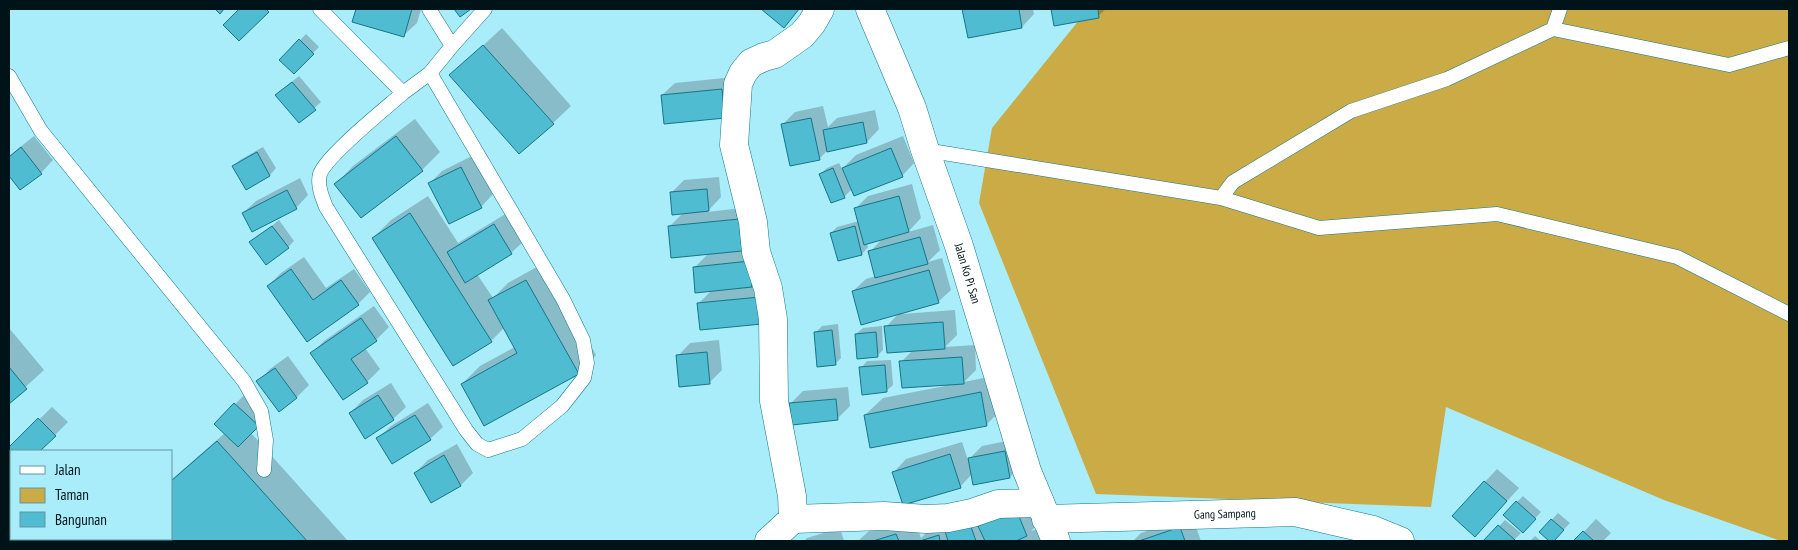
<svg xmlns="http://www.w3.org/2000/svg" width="1798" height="550" viewBox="0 0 1798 550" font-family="'PT Sans Narrow',sans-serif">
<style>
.green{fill:#caab45}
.shadow{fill:#0003}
.building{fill:#50bcd1;stroke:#147687}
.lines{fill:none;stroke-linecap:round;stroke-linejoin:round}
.lane-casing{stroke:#167788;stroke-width:15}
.street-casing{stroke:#167788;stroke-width:29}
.lane{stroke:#fff;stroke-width:14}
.street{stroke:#fff;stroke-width:28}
.labels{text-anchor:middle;stroke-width:4.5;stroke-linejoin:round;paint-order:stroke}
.street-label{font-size:12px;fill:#001318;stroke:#a9ecfa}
</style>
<rect width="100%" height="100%" fill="#a9ecfa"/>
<path class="green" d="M1088,9H1789V541H1781L1664,500L1446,407L1431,507L1096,494L979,203L992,128Z"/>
<path class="shadow" d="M357,9H421L417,23L404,35L353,21Z
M763,9H800L784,26Z
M964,9H1033L1034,14L1022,27L969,36Z
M1052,9H1106L1098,16L1055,24Z
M502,28L571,106L553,123L451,75Z
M306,34L319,47L294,72L281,60Z
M299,76L321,102L299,122L283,89Z
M734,77L737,104L662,95L675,83Z
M823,106L828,127L837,118L875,110L879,129L867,142L828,150L820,158L782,125L795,112Z
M415,119L440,152L422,170L336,184L353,166Z
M34,136L53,160L41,173L20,188L9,174V156Z
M903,136L914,163L902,176L852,189L844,197L820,174L827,168L839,163L842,169L856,155Z
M263,147L276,168L270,175L246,188L234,166L240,160Z
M474,155L493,194L481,207L430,183L442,171Z
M719,177L721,197L707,212L751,207L754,237L740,252L762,249L764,273L750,287L772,285L774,310L698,304L712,290L694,268L709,253L669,227L684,212L671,193L684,180Z
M300,178L308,195L296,208L243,213L256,201Z
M912,184L921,218L908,232L933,225L940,250L928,262L942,258L951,290L938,302L902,312V314L955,310L957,335L945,347L975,345L976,370L964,382L998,375L1004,407L986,425L865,415L883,398L945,386V384L901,362L913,350L886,327L899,313L853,291L866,279L876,276L870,252L883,238L867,243L868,247L862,254L838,260L831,233L837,227L859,221L855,209L868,196Z
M428,196L458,243L507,213L524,241L511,253L477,274L493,298L508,283L544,263L596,355L578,373L462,384L480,366L515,347L505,327L491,341L373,238L391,220Z
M279,220L294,241L288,247L251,243Z
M304,257L326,288L354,269L370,292L358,304L307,340L268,286L281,273Z
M374,306L389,327L376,340L365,348L380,369L367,382L312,353L324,341Z
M838,324L841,358L835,364L815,333L822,326Z
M882,326L883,350L877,356L856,334L863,328Z
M9,328L44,370L9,402Z
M719,340L722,370L710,382L678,356L690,343Z
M288,356L309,385L297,397L279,410L258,382L270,369Z
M891,360L893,385L886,391L861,368L867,361Z
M391,383L406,407L393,419L350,413L363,400Z
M848,387L850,406L837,419L790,404L803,391Z
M248,391L270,413L251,433L348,541H102L105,539H171V480L225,433L216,424Z
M428,403L443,427L430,439L378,438L391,426Z
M52,407L68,422L39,451H11V476L9,473V449Z
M1017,439L1022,464L1010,477L974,484L972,474L960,487L894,472L906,459L962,442L968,460L982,446Z
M457,444L473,473L461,485L431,501L415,473L428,460Z
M1497,469L1519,488L1487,523L1453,516Z
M1523,496L1541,512L1529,525L1517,502Z
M1028,498L1039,523L1031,531L1052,525L1057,541H858L869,531L914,517L921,538L928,531Z
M1558,513L1570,523L1553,541H1551L1541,532Z
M1192,516L1201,541H1133L1141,533Z
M1596,519L1611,533L1603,541H1575Z
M1505,520L1521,533L1513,541H1485Z
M840,528L844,541H804L807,538Z
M10,532L11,539H15L18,541H9Z
M1535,536L1541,541H1530Z"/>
<path class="building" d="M215,9H224L220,14Z
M239,9H266L269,12L239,41L223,25Z
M356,9H412L404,37L352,22Z
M454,9H471L460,17Z
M761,9H799L784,28Z
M962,9H1019L1022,28L968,38Z
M1051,9H1098L1099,18L1054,26Z
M299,39L314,54L294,74L279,60Z
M483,45L554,124L519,154L449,75Z
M292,82L316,110L299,123L275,95Z
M722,89L725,118L664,124L661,95Z
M811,118L820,160L790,166L781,124Z
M863,122L867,143L827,152L823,130Z
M396,136L423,171L361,218L334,184Z
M21,147L42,174L20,190L9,176V157Z
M891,148L903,177L854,196L842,168Z
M257,152L270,176L246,190L232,166Z
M461,167L482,208L449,224L428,183Z
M833,168L845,198L831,203L819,174Z
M707,189L709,211L672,215L670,192Z
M287,190L297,209L252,232L242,213Z
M899,196L909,232L864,245L854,208Z
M410,213L492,342L453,366L372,238Z
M739,219L742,251L671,258L668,226Z
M494,224L512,254L465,283L447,252Z
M272,226L289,248L266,265L249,242Z
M855,226L862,255L838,261L830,233Z
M920,237L928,264L875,278L868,251Z
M750,261L752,287L695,293L693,267Z
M291,269L313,300L341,280L359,305L307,342L267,286Z
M929,270L939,303L861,325L852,291Z
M526,280L579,374L484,426L461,384L517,353L488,300Z
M760,297L762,324L700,330L697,303Z
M361,318L377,341L351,359L368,383L343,400L310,353Z
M943,322L945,349L887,353L884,326Z
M832,330L836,365L817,367L814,332Z
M876,332L878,357L857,359L855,334Z
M707,352L710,384L679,387L676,355Z
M962,357L964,384L902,388L899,361Z
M885,365L887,392L862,395L859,367Z
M9,367L27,389L9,404Z
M275,368L297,398L279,412L256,381Z
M981,392L987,426L870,448L864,415Z
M378,395L394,420L365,439L349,413Z
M836,399L838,420L792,425L789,403Z
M234,403L259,426L238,447L214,424Z
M415,415L431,440L392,464L376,438Z
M38,418L56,436L40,451H11V477L9,475V447Z
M217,441L307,541H103L106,539H171V481Z
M1005,451L1010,478L973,485L968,458Z
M950,454L961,488L903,505L892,472Z
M444,455L461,486L431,503L414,473Z
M1484,481L1507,501L1475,537L1452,516Z
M1516,501L1536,519L1523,533L1503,515Z
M1016,509L1027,536L1016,541H985L978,526Z
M1551,519L1564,530L1554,541H1549L1539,532Z
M970,524L976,541H948L945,531Z
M1498,525L1515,540L1514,541H1483Z
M1180,527L1185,541H1139Z
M1583,531L1594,541H1573Z
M896,534L899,541H873Z
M939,535L940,541H920Z"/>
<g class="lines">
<g class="lane-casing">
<path id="lane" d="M320,9L403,93C386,108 326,156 320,174C317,185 322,197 326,207L466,430L477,444L488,450L522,439L562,406L584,378L587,363L583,340L563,299L430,73
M1553,29L1560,9
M452,46L485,9
M9,76L41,131L244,381L261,411L266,440L264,470
M403,93L430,73L452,46L429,9
M925,150L1221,198L1319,228L1497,214L1677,257L1789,314
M1221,198L1233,182L1351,111L1447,79L1553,29L1729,65L1789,48"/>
</g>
<g class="street-casing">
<g id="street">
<path id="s1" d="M870,9L912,108L925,150L959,246L1027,471L1056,541"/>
<path d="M793,519L884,516L926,519L948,518L972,513L998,504L1040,503"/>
<path id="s2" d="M1046,519L1295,512L1373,530L1400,541"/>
<path d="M769,541L793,519L792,496L774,401L773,319L768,288L756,252L753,222L734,145L738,84L743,73L751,63L764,57L775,54L802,35L812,23L820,9"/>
</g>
</g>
<use href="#lane" class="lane"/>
<use href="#street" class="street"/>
</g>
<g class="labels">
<g class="street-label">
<text dy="4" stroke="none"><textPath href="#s1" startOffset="282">Jalan Ko Pi San</textPath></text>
<text dy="4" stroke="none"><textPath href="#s2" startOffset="179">Gang Sampang</textPath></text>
</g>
</g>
<rect width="1798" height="550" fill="none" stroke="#001318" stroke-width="20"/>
<rect x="10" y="450" width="162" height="90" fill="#a9ecfa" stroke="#6595a0"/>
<rect x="20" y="466" width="25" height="8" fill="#ffffff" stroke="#6595a0"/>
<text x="55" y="475" font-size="15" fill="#001318">Jalan</text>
<rect x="20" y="488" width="25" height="15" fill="#caab45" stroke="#6595a0"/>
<text x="55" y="500" font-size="15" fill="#001318">Taman</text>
<rect x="20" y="512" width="25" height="15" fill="#50bcd1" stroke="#6595a0"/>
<text x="55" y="525" font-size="15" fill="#001318">Bangunan</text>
</svg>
